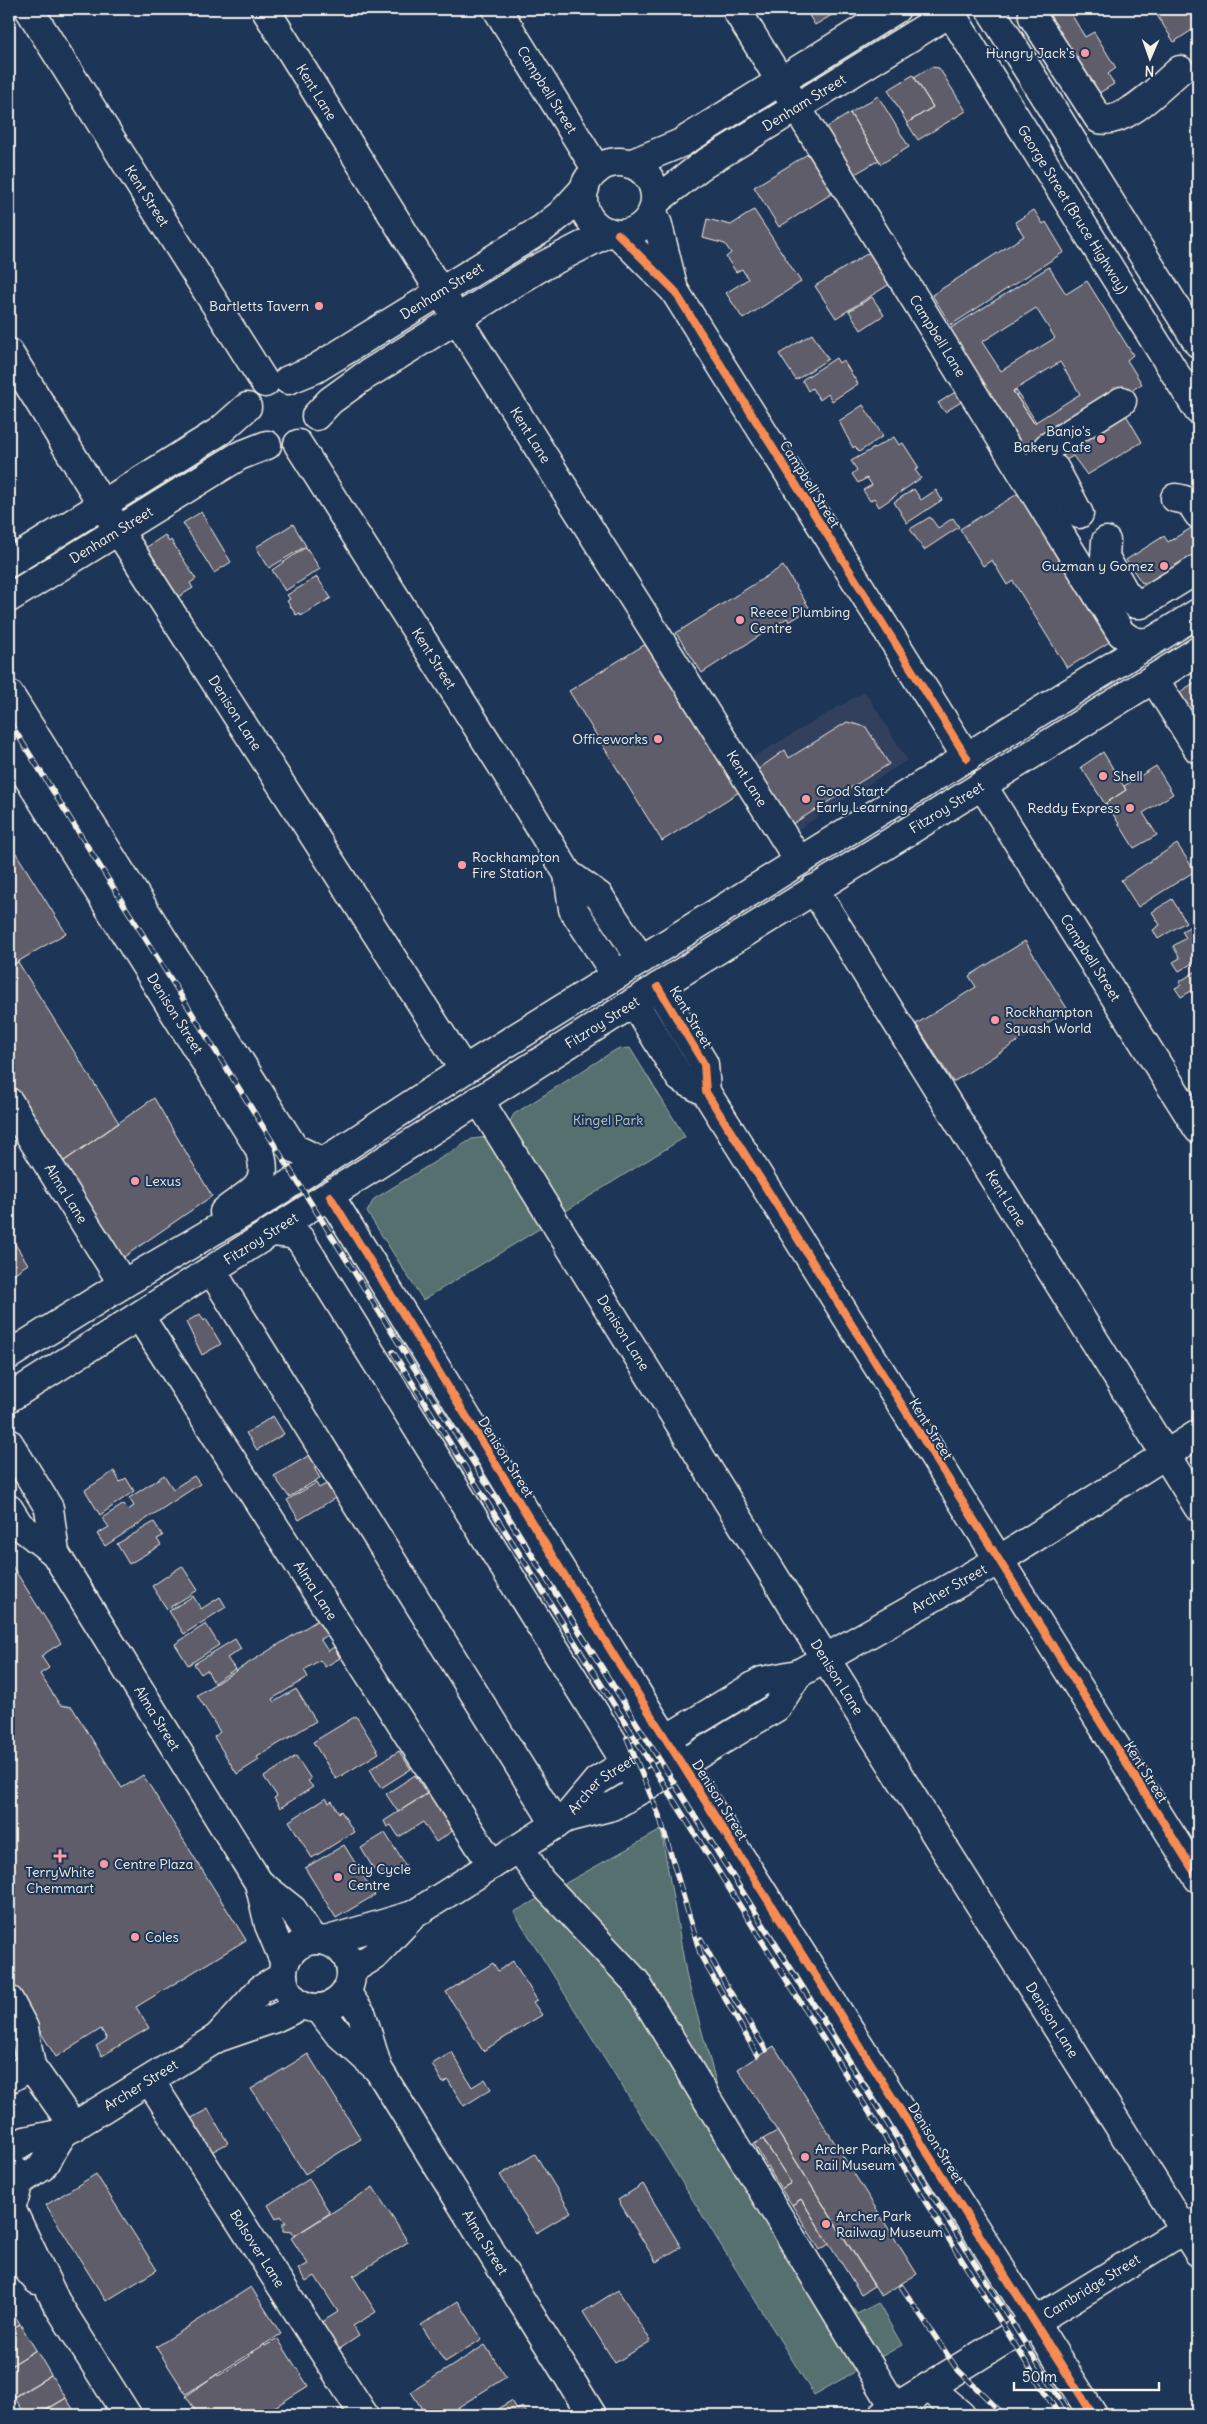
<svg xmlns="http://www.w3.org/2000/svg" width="1207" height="2424" viewBox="0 0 1207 2424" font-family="Delius,sans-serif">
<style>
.built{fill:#31415d}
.green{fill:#54706e;stroke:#a4b0ab}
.building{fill:#605d6a;stroke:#f4f1e8;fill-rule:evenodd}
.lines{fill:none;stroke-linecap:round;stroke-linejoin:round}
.minor-casing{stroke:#f4f1e8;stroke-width:31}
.major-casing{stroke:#f4f1e8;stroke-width:31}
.highway-casing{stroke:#f4f1e8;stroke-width:31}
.minor{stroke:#1d3557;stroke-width:28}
.major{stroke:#1d3557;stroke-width:28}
.highway{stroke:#1d3557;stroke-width:28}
.rail-casing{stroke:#f4f1e8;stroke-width:5.5}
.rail{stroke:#1d3557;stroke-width:4;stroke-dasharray:11;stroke-linecap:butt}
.cycleway-casing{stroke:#1d3557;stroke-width:11}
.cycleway{stroke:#f68b52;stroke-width:8}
.poi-dot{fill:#ff9aa2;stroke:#1d3557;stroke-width:2}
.labels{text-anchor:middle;stroke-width:4;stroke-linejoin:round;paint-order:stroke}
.poi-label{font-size:14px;fill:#f4f1e8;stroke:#1d3557;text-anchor:start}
.street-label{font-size:14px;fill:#f4f1e8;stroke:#1d3557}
.park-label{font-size:14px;fill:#bcc4bd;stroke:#1d3557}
</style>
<rect width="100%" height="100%" fill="#1d3557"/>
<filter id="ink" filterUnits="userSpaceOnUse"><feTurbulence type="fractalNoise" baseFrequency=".02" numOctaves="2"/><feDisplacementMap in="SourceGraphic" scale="10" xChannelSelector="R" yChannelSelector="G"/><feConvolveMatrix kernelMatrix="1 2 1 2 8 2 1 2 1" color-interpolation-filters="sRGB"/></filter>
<g filter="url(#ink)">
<path class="built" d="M865,691L907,760L789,835L745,762Z"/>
<path class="green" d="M630,1048L685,1137L561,1214L536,1166L509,1123L514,1114L617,1049Z
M487,1137L544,1226L423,1300L367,1212L374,1199L472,1139Z
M661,1830L687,1978L725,2114L857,2314L878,2303L902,2345L814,2395L514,1912Z"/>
<path class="building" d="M805,9H842L815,25Z
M1053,9H1068L1085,37L1094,32L1116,68L1108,74L1114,84L1091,98L1038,18Z
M1153,9H1195L1198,14V26L1174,42Z
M931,67L939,68L966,111L918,140L907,123L933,107L914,77Z
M913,75L933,107L907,123L888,90Z
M878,96L909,147L881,164L850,113Z
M850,113L879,160L850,177L821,131Z
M811,152L836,191L779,227L754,187Z
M754,210L801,282L743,319L726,293L748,279L742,269L736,272L726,257L731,253L725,244L703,238L707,219L731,225Z
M1034,210L1043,224L1046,222L1064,252L951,325L932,295L1024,236L1015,222Z
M873,250L893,282L836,318L815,286Z
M1049,267L1066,294L1087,281L1133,355L1127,360L1142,384L1028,455L984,385L946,331ZM1036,308L1055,338L1001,371L982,342ZM1060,362L1080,394L1034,423L1013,391Z
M872,297L884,315L861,330L849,311Z
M812,334L828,359L796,380L779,354Z
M836,358L839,363L843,360L858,384L832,401L828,394L820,400L812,388L808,391L802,380Z
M960,389L966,399L945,412L938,403Z
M1016,390L1036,422L1034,423L1013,391Z
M863,405L883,436L859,452L855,446L853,448L839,421Z
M1122,408L1142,442L1087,475L1073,456L1066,460L1060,451Z
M894,437L899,445L903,443L919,468L915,470L921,478L879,507L874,498L870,501L863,490L872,485L867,478L858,483L852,474L857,470L851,461Z
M914,489L921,500L936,490L942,500L907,523L894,502Z
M1024,490L1116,638L1067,668L1013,581L1007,585L992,560L983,566L960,529Z
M201,512L231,562L214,573L183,523Z
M930,517L938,528L953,518L959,527L924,550L910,529Z
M293,524L306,546L269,568L256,547Z
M1198,524V572L1149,588L1144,582L1142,583L1126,560L1164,536L1168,542Z
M165,535L169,542L171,540L196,579L190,583L193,588L173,600L141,551Z
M306,547L320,569L285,591L272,570Z
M783,566L810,609L789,622L787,618L702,673L676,633Z
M317,577L331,598L301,616L300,613L296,615L287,601L290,599L287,595Z
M654,639L747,787L662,841L569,691Z
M1198,680V734L1174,696Z
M847,722L866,727L889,764L786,828L757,770L785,750L789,758Z
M1103,752L1126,790L1105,804L1081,767Z
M1156,766L1173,794L1143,813L1157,835L1134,848L1106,803L1126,790L1124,786Z
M9,842L66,933L9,967Z
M1177,844L1195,871L1138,907L1121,880Z
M1172,899L1186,922L1158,939L1153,930L1160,925L1152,912Z
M1191,926L1198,937V960L1179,971L1173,962L1180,958L1173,946L1186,938L1182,931Z
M1025,941L1068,1010L953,1082L916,1024L976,987L969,976Z
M18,962L119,1123L57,1166L9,1085V967Z
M1198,970V987L1181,997L1175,988L1181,985L1179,982Z
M154,1098L212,1196L118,1261L57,1166Z
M9,1235L28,1264L9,1277Z
M200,1314L204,1321L206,1319L221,1344L202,1355L186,1322Z
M273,1416L284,1434L257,1450L246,1433Z
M313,1453L320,1465L314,1468L320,1478L289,1497L274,1476Z
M114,1471L120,1482L126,1478L134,1491L100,1515L85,1490Z
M164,1475L173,1489L194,1476L200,1484L105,1546L97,1534L109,1527L102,1518L124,1504L128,1510L134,1506L129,1498Z
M316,1483L319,1488L326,1484L335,1498L299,1520L287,1500Z
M154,1522L163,1536L157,1539L161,1545L129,1564L117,1544Z
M9,1561L61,1643L41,1656L49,1668L40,1674L60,1705L72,1707L122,1788L143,1775L246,1940L136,2007L149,2028L102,2056L96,2046L107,2039L101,2029L56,2057L9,1982Z
M182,1566L198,1590L167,1609L152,1586Z
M193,1596L201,1609L220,1597L226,1607L184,1634L169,1611Z
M318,1620L328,1635L320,1639L328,1651L334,1647L340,1658L325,1667L320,1660L304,1670L308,1677L272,1699L274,1702L296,1689L316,1721L257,1757L259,1760L237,1774L214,1737L220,1732L197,1695Z
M206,1624L219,1645L188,1665L175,1644Z
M235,1639L241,1649L227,1658L235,1669L214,1683L207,1670L201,1674L194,1664Z
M356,1716L379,1753L336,1779L313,1742Z
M399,1751L411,1769L381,1788L370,1769Z
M296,1756L311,1779L308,1781L313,1787L280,1808L274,1798L277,1796L264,1777Z
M415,1775L427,1794L398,1812L386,1794Z
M429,1792L454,1830L436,1842L423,1822L399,1837L391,1825L387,1827L384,1821Z
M326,1798L329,1803L332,1801L339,1813L341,1811L354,1832L312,1858L289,1821Z
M385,1833L406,1866L397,1871L395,1868L379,1878L361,1848Z
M344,1845L375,1895L336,1918L305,1868Z
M513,1961L537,2000L533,2002L542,2015L483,2051L446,1992L493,1963L498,1971Z
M774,2046L917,2274L881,2296L738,2069Z
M452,2052L472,2087L485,2079L491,2089L464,2106L448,2080L443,2083L432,2064Z
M308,2054L361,2139L305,2174L251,2089Z
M208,2109L228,2143L206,2155L186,2121Z
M777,2131L874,2286L861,2294L801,2199L792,2205L781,2189L791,2183L763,2139Z
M763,2139L791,2183L781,2189L754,2144Z
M535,2154L571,2212L536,2233L500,2175Z
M96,2174L157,2270L106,2301L46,2205Z
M309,2179L330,2213L294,2236L292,2232L283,2231V2223H286L281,2216L276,2219L268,2205Z
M643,2184L681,2247L656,2262L618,2200Z
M373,2187L408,2242L353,2276L376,2312L353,2326L359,2336L338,2350L320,2323L338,2312L315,2276L306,2282L298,2269L308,2264L291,2238Z
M801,2199L829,2244L820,2250L792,2205Z
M251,2287L281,2334L186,2394L156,2347Z
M618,2290L651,2341L615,2363L583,2312Z
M458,2301L482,2339L445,2362L421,2325Z
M9,2306L20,2324L9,2331Z
M20,2324L36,2350L9,2367V2331Z
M278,2339L308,2386L262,2415H198L186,2396L217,2374L218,2376L250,2356L249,2354L264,2344L265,2346Z
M485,2345L506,2377L446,2415H426L411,2392Z
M36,2350L51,2375L9,2401V2367Z
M51,2375L66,2398L38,2415H26L14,2397Z
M66,2398L77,2415H38Z
M511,2401L517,2410L522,2407L527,2415H487Z
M274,2407L280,2415H262Z"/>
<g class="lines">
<g class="minor-casing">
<g id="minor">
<path id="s1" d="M29,9L265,383"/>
<path id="s2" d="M265,9L441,293L799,861"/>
<path id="s3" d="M497,9L597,170"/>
<path id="s4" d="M736,9L1121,633C1132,642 1139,644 1152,641"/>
<path d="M1033,9V17L1099,119C1124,126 1161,86 1180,70"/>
<circle cx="619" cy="198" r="36"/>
<path d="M630,164L681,143L896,9"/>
<path id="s5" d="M656,201L701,166L956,9"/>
<path d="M653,212L658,225L674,290"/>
<path d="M618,234L674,290L967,758"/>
<path id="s6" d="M9,353L118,530L464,1070"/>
<path id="s7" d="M288,380L315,369L542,229L561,214L585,188"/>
<path d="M316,416L330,401L363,377L537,269L609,232"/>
<path id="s8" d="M298,444L506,772L568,874L573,909L616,975"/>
<path d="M1055,469L1079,514"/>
<path d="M1057,493C1045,475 1030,466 1048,447L1122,401"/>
<path d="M1175,498C1188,499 1192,504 1198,514"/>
<path d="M1106,541L1105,557L1125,593L1136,604H1141L1198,569"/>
<path d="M9,563L220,431L247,407"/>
<path id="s9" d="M9,598L239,456L267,445"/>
<path d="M1154,679L1198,749"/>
<path d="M9,694L294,1148L323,1162"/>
<path id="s10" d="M9,747L259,1148C272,1188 251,1190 224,1212"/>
<path id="s11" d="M982,785L1198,1129"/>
<path d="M568,874L599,896L641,959"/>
<path id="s12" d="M814,889L1198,1507"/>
<path d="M658,987L704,1064L706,1092L1198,1878"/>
<path d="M634,1002L680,1078L706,1092"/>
<path id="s13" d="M479,1100L825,1658L1198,2252"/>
<path id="s14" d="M9,1102L123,1284"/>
<path d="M330,1196L652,1717L1093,2415"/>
<path d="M274,1232L291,1234L300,1239L642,1789"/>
<path d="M212,1271L556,1825"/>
<path id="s15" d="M140,1317L492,1865"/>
<path id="s16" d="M9,1443L49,1508L55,1553L259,1883L269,1925L285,1963"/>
<path d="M9,1509L19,1525L55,1553"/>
<path d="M566,1818L613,1806L777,1707L798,1674"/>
<path d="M520,1848L540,1880L635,1981L895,2408"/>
<path d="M259,1883L293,1910L313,1940"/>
<circle cx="317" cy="1974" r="34"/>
<path d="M325,1941L413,1915"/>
<path id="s17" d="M351,1970L374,1956L413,1915L566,1818L597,1781L762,1681L798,1674L999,1560L1198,1434"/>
<path id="s18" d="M346,1992L362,2015L378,2069L592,2415"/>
<path d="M9,2000L24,2028L31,2066L74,2127"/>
<path d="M319,2008L337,2032L378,2069"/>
<path d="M218,2037L260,1990L283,1976"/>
<path d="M9,2079L31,2066"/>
<path id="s19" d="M150,2081L364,2415"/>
<path id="s20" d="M9,2151L25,2141L63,2133L217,2038L275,2018L302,2005"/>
<path d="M17,2183L42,2167L63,2133"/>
<path d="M928,2387L961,2415"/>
<path id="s21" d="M883,2415L1198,2221"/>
</g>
</g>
<g class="major-casing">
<g id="major">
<path d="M9,1355L123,1284L254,1207L464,1070L1198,613"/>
<path id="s22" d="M9,1398L674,977L1198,651"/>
<path d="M9,2162C19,2177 20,2193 9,2208"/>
<path d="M10,2206L56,2302L127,2415"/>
<path d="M9,2248L37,2280"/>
</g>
</g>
<g class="highway-casing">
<g id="highway">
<path id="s23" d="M948,9L1198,410"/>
<path d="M990,9L1198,343"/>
</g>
</g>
<use href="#minor" class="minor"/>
<use href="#major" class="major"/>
<use href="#highway" class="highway"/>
<g class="rail-casing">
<path id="rail" d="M9,721L1070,2415
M393,1352L1059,2415
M627,1738L660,1818L701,1956L757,2055
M701,1939L727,1987L766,2050
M901,2286L957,2369L1004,2415"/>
</g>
<use href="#rail" class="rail"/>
<g class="cycleway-casing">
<path id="cycleway" d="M618,234L674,290L967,758
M658,987L704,1064L706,1092L1198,1878
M330,1196L652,1717L1093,2415"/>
</g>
<use href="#cycleway" class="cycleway"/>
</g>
</g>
<g class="poi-dot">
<circle cx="1085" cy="53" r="5"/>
<circle cx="319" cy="306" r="5"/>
<circle cx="1101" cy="439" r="5"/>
<circle cx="1164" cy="566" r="5"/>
<circle cx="740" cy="620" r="5"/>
<circle cx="658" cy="739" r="5"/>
<circle cx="1103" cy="776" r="5"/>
<circle cx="806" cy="799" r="5"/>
<circle cx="1130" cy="808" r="5"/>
<circle cx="462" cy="865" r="5"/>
<circle cx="995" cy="1020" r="5"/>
<circle cx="135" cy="1181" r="5"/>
<path d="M57.5 1848.5h5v5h5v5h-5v5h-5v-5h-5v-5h5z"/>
<circle cx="104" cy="1864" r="5"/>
<circle cx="338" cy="1877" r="5"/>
<circle cx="135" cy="1937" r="5"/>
<circle cx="805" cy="2157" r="5"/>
<circle cx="826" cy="2224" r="5"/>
</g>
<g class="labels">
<g class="poi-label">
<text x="1075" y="58" text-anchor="end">Hungry Jack's</text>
<text x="309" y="311" text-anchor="end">Bartletts Tavern</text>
<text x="1091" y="436" text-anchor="end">Banjo's<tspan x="1091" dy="16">Bakery Cafe</tspan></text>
<text x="1154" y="571" text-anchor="end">Guzman y Gomez</text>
<text x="750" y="617">Reece Plumbing<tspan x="750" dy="16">Centre</tspan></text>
<text x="648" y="744" text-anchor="end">Officeworks</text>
<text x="1113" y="781">Shell</text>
<text x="816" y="796">Good Start<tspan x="816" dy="16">Early Learning</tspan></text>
<text x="1120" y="813" text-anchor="end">Reddy Express</text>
<text x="472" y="862">Rockhampton<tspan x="472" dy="16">Fire Station</tspan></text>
<text x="1005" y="1017">Rockhampton<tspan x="1005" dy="16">Squash World</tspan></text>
<text x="145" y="1186">Lexus</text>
<text x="114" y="1869">Centre Plaza</text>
<text x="348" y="1874">City Cycle<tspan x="348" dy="16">Centre</tspan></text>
<text x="60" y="1877" text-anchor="middle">TerryWhite<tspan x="60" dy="16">Chemmart</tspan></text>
<text x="145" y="1942">Coles</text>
<text x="815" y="2154">Archer Park<tspan x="815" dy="16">Rail Museum</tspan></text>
<text x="836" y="2221">Archer Park<tspan x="836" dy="16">Railway Museum</tspan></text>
</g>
<g class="street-label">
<text dy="5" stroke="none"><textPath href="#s3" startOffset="95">Campbell Street</textPath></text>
<text dy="5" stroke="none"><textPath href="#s2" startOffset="98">Kent Lane</textPath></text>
<text dy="5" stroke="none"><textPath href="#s5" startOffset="178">Denham Street</textPath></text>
<text dy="5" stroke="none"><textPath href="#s1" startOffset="221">Kent Street</textPath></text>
<text dy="5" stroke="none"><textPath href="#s23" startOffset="236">George Street (Bruce Highway)</textPath></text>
<text dy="5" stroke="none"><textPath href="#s7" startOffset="178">Denham Street</textPath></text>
<text dy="5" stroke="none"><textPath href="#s4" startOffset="384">Campbell Lane</textPath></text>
<text dy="5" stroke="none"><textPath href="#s2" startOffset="502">Kent Lane</textPath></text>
<text transform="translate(810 484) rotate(58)" y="5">Campbell Street</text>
<text dy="5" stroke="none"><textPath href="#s9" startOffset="120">Denham Street</textPath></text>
<text dy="5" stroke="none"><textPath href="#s8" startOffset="254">Kent Street</textPath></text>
<text dy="5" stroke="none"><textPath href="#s6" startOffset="425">Denison Lane</textPath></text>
<text dy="5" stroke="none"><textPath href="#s2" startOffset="908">Kent Lane</textPath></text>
<text dy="5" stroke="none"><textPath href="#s22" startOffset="1108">Fitzroy Street</textPath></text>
<text dy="5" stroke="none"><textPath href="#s11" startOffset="204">Campbell Street</textPath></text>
<text dy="5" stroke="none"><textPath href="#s10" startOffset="314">Denison Street</textPath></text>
<text transform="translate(691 1017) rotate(59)" y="5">Kent Street</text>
<text dy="5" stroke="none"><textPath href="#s22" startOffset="702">Fitzroy Street</textPath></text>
<text dy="5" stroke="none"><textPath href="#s14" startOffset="108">Alma Lane</textPath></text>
<text dy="5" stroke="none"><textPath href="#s12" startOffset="364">Kent Lane</textPath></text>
<text dy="5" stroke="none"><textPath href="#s22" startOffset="298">Fitzroy Street</textPath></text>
<text dy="5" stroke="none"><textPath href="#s13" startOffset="274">Denison Lane</textPath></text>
<text transform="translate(931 1429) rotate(58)" y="5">Kent Street</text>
<text transform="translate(506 1457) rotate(58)" y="5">Denison Street</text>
<text dy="5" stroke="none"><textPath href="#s17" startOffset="716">Archer Street</textPath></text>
<text dy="5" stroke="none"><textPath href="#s15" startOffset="325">Alma Lane</textPath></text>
<text dy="5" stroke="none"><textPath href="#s13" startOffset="679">Denison Lane</textPath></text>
<text dy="5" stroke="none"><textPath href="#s16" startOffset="316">Alma Street</textPath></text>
<text transform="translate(1146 1772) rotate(58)" y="5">Kent Street</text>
<text dy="5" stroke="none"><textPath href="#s17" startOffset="314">Archer Street</textPath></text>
<text transform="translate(720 1800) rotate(58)" y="5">Denison Street</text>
<text dy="5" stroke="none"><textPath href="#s13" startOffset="1084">Denison Lane</textPath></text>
<text dy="5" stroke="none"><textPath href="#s20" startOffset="149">Archer Street</textPath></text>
<text transform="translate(936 2143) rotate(58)" y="5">Denison Street</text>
<text dy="5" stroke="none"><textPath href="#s18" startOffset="288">Alma Street</textPath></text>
<text dy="5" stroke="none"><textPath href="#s19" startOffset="199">Bolsover Lane</textPath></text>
<text dy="5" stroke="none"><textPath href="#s21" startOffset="245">Cambridge Street</textPath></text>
</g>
<g class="park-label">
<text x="608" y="1125">Kingel Park</text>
</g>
</g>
<rect width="1207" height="2424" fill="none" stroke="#1d3557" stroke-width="30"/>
<rect x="15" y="15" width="1177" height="2394" fill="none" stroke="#f4f1e8" stroke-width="2" filter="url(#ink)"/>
<g transform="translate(1150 58) rotate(182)" stroke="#1d3557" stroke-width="4" paint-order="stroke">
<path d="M0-4L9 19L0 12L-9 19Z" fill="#f4f1e8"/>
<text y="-8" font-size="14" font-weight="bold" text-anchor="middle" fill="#f4f1e8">N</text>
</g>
<path d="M1014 2382v8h145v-8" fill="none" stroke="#f4f1e8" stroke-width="2.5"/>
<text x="1022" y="2382" font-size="15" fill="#f4f1e8" stroke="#1d3557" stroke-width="4" paint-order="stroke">50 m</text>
</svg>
